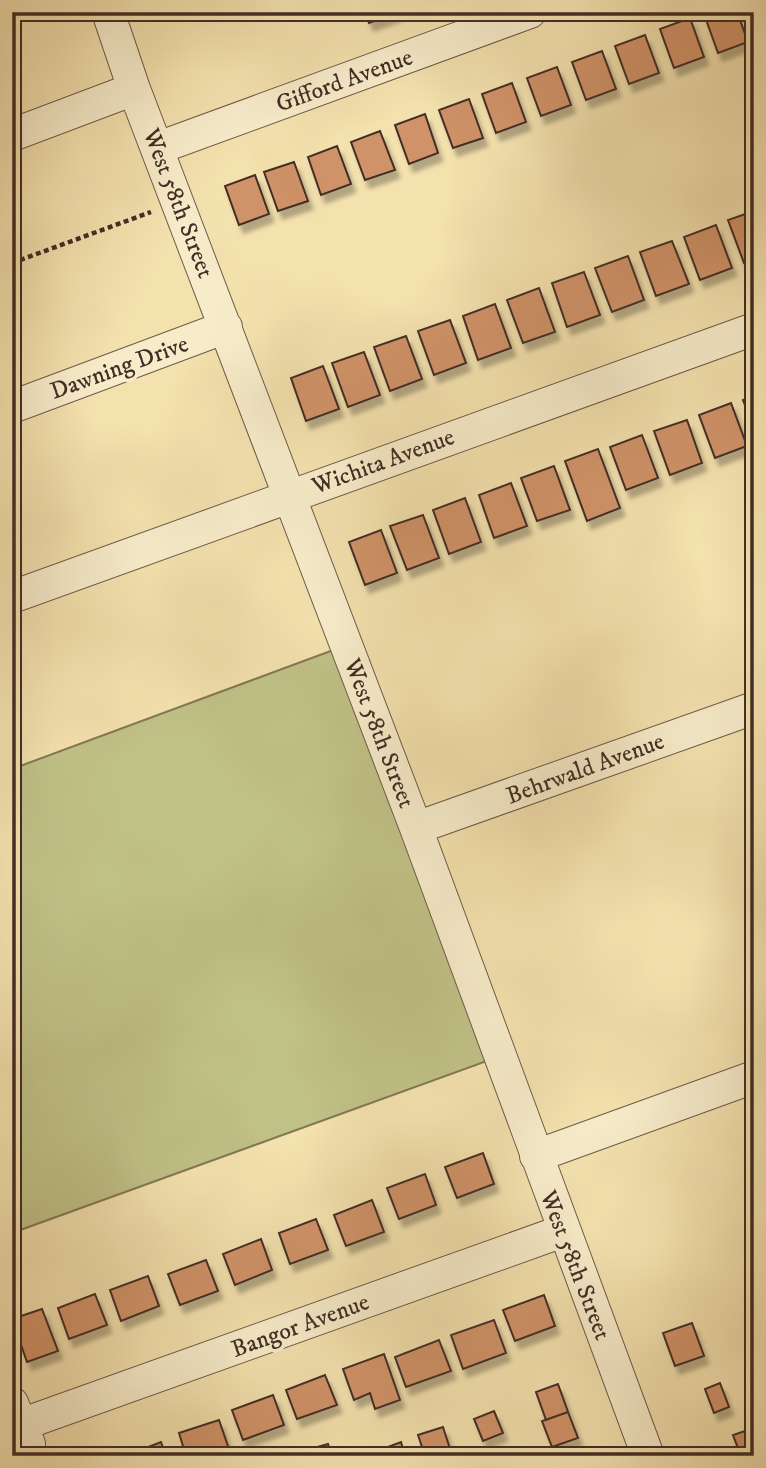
<svg xmlns="http://www.w3.org/2000/svg" width="766" height="1468" viewBox="0 0 766 1468" font-family="'IM FELL DW Pica',serif">
<style>
.green{fill:#c0c187;stroke:#827756;stroke-width:2}
.building{fill:#d09267;stroke:#432d25;stroke-width:2;filter:url(#shadow)}
.lines{fill:none;stroke-linecap:round;stroke-linejoin:round}
.minor-casing{stroke:#6f5a47;stroke-width:34}
.path{stroke:#432d25;stroke-width:4.5;stroke-dasharray:5 3.5;stroke-linecap:butt}
.minor{stroke:#f7ecca;stroke-width:32}
.labels{text-anchor:middle;stroke-width:7;stroke-linejoin:round;paint-order:stroke}
.street-label{font-size:24px;fill:#432d25;stroke:#f7ecca}
</style>
<defs>
<filter id="shadow"><feDropShadow dx="4.5" dy="8" stdDeviation="2" flood-color="#0004"/></filter>
</defs>
<rect width="100%" height="100%" fill="#f3e1ae"/>
<filter id="stains"><feTurbulence type="fractalNoise" baseFrequency=".00286" numOctaves="4"/><feColorMatrix values="0 0 0 0 .2 0 0 0 0 .09 0 0 0 0 .02 0 0 0 .5 -.17"/></filter>
<radialGradient id="worn" r=".72"><stop offset=".6" stop-color="#630" stop-opacity="0"/><stop offset="1" stop-color="#630" stop-opacity=".3"/></radialGradient>
<path class="green" d="M336,649L487,1061L12,1233V769Z"/>
<path class="building" d="M365,12H399L369,23Z
M710,12H737L748,42L718,53L704,14Z
M690,18L704,57L674,68L660,29Z
M645,35L659,73L629,84L615,46Z
M602,51L616,89L586,100L572,62Z
M557,67L571,105L541,116L527,78Z
M512,83L526,122L496,133L482,94Z
M469,99L483,138L453,148L439,110Z
M425,114L438,153L409,164L395,125Z
M380,131L395,170L365,180L351,142Z
M337,146L351,184L321,195L308,157Z
M294,162L308,201L278,211L264,172Z
M255,175L269,214L239,225L225,186Z
M754,211V260L744,263L728,220Z
M716,225L732,268L700,280L684,237Z
M672,241L689,284L656,296L640,252Z
M628,256L644,300L612,312L595,268Z
M584,272L600,315L567,327L552,283Z
M539,288L555,332L523,343L507,300Z
M495,304L511,348L478,360L463,316Z
M450,320L466,363L434,375L418,331Z
M406,336L422,379L390,391L374,347Z
M364,352L380,395L348,407L332,363Z
M323,366L339,409L306,421L291,378Z
M754,396V428L743,400Z
M731,403L747,446L715,458L699,415Z
M687,420L702,463L670,475L654,431Z
M642,435L658,478L626,490L610,447Z
M598,449L620,508L587,521L565,461Z
M554,466L570,510L537,521L521,478Z
M511,483L527,526L494,538L479,495Z
M465,498L481,542L449,554L433,510Z
M423,515L439,558L407,570L390,526Z
M381,530L397,573L365,585L349,542Z
M483,1153L494,1184L457,1198L445,1167Z
M425,1174L436,1205L399,1219L387,1188Z
M372,1200L384,1232L346,1246L334,1215Z
M316,1219L328,1250L290,1264L279,1233Z
M261,1239L272,1270L235,1285L223,1254Z
M206,1260L218,1291L180,1305L168,1274Z
M148,1276L159,1306L121,1321L110,1290Z
M95,1294L107,1325L69,1339L58,1308Z
M544,1295L555,1326L515,1341L503,1310Z
M42,1309L58,1351L27,1362L12,1319Z
M494,1320L506,1353L463,1369L451,1335Z
M692,1323L704,1356L675,1366L663,1333Z
M439,1340L451,1371L406,1387L395,1357Z
M384,1354L400,1400L375,1409L370,1393L354,1400L343,1369Z
M325,1375L337,1405L297,1419L286,1390Z
M720,1383L729,1407L714,1413L705,1389Z
M558,1384L568,1412L546,1420L536,1392Z
M273,1395L284,1425L243,1440L232,1410Z
M494,1411L503,1433L483,1441L474,1419Z
M568,1412L578,1438L552,1447L542,1421Z
M219,1420L230,1452L221,1456H186L179,1433Z
M443,1427L451,1452L425,1456L418,1435Z
M754,1428V1456H741L733,1435Z
M161,1442L166,1456H125Z
M401,1442L405,1456H364Z
M328,1444L332,1456H301L300,1452Z"/>
<g class="lines">
<g class="minor-casing">
<path id="minor" d="M108,12L134,89L416,828L648,1456
M12,135L134,89
M158,148L530,12
M12,407L226,327
M12,597L754,329
M416,828L754,708
M536,1156L754,1077
M12,1403L29,1444
M37,1419L563,1231"/>
</g>
<path class="path" d="M12,263L151,212"/>
<use href="#minor" class="minor"/>
</g>
<g class="labels">
<g class="street-label">
<text transform="translate(344 80) rotate(-20)" y="8">Gifford Avenue</text>
<text transform="translate(179 203) rotate(69)" y="8">West 58th Street</text>
<text transform="translate(119 367) rotate(-20)" y="8">Dawning Drive</text>
<text transform="translate(383 461) rotate(-20)" y="8">Wichita Avenue</text>
<text transform="translate(380 733) rotate(69)" y="8">West 58th Street</text>
<text transform="translate(585 768) rotate(-20)" y="8">Behrwald Avenue</text>
<text transform="translate(576 1265) rotate(69)" y="8">West 58th Street</text>
<text transform="translate(300 1325) rotate(-20)" y="8">Bangor Avenue</text>
</g>
</g>
<rect width="766" height="1468" fill="none" stroke="#f3e1ae" stroke-width="42"/>
<rect x="14" y="14" width="738" height="1440" fill="none" stroke="#432d25" stroke-width="3.5"/>
<rect x="21" y="21" width="724" height="1426" fill="none" stroke="#432d25" stroke-width="2"/>
<rect width="100%" height="100%" filter="url(#stains)"/>
<rect width="100%" height="100%" fill="url(#worn)"/>
</svg>
